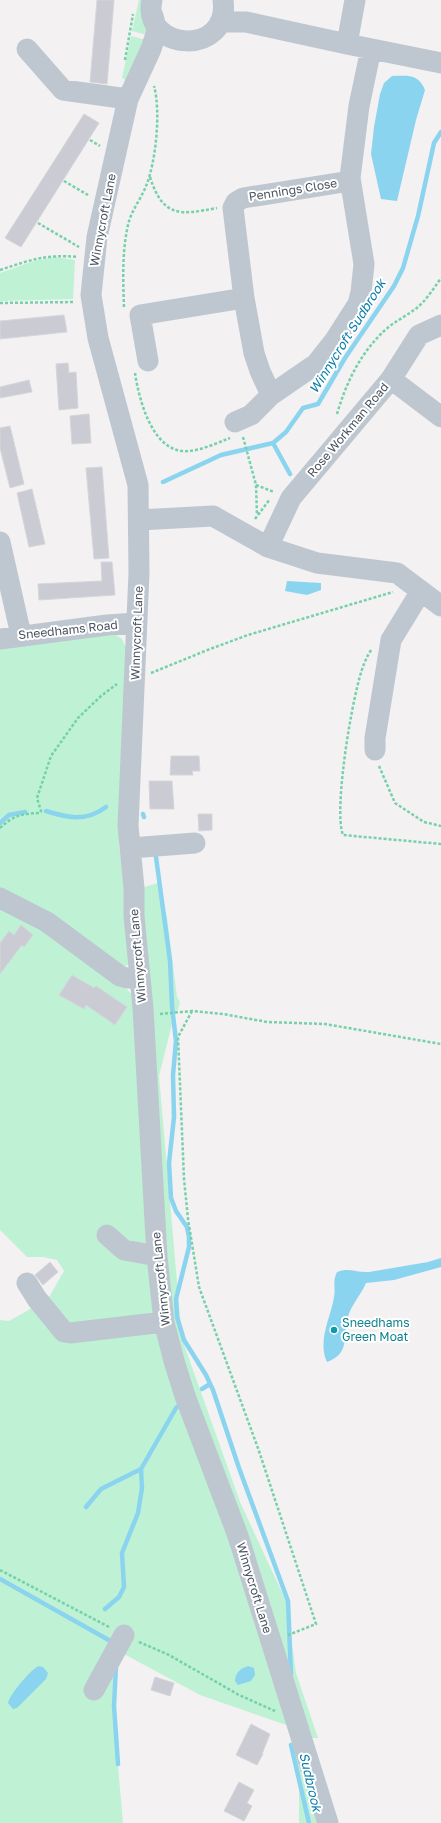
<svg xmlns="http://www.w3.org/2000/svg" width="441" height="1823" viewBox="0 0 441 1823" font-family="'Golos Text',sans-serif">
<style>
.green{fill:#bff1d5}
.water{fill:#8bd4ef}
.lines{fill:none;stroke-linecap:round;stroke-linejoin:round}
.stream{stroke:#8bd4ef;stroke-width:4.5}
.building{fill:#cbccd3;stroke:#d5d6dc}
.path{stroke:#75d1a9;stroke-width:2.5;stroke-dasharray:3 2;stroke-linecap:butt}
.minor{stroke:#bec7d0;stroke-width:21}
.culture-dot{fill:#0f9aa8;stroke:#fff;stroke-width:1.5}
.labels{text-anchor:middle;stroke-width:4;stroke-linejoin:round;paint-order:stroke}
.street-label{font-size:12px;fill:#48535f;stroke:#fff}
.culture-label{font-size:12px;fill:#0d838f;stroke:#fff;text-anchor:start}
.water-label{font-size:13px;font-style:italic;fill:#087eaa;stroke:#fff}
</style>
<rect width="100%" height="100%" fill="#f3f1f1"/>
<path class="green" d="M139,0H149L151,36L132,31Z
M131,36L150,41L126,80L122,78Z
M55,257L75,260L73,299L0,301V273L34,261Z
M115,634L122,639L126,648L119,844L125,892L130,964L122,968L0,894V644Z
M158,883L167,917L177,997L180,1002L178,1010L175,1012L159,1076L182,1339L240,1502L286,1601L296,1673L318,1738H308L195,1402L172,1314L137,889Z
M0,903L123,984L130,993L134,992L155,1274L324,1823H299V1787L289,1726L200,1695L124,1654L116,1661L114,1706L115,1732L123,1823H0V1320L9,1321L48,1299L64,1271L57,1260L43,1257H27L0,1230Z"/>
<path class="water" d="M392,76C408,76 418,73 425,90L416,120L397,201L381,199L371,154L374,127L380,94L384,83Z
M287,581L321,583V590L307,595L285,591Z
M441,1258V1267L394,1280L366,1283C361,1295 351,1305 348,1317C342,1337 351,1353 327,1362C317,1341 331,1317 334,1297C336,1286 332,1283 337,1272C349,1267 357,1273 369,1272L428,1262Z
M39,1666L43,1667L48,1673L46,1679L17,1708L13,1709L8,1703C10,1694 31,1669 39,1666Z
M248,1666L254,1668L255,1675L251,1681L238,1685L235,1681C235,1673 241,1668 248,1666Z"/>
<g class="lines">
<path class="stream" d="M273,443L290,474
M163,482L221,455L273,443L286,432L303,408L318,404L345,358L394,286L403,268L418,216L434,143L441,132
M46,811C68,818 86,822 106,807
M143,814L144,817
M0,823L9,815L25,812
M156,857L170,961L172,1006L176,1041L173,1075L174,1117L169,1163L171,1198L176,1211L187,1227L189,1237V1247L176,1299L177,1317L184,1340L206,1375L213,1390L239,1468L288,1601L291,1675
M202,1389L210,1384
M86,1507L101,1489L141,1469L176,1408L182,1403
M0,1579L114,1643
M105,1609L119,1597L124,1587L122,1553L138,1513L142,1488L141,1469
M116,1666L114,1706L118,1764
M291,1745L309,1823"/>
</g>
<path class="building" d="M97,0H114L107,84L90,82Z
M84,114L99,123L21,247L5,238Z
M64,315L67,332L0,339V321Z
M68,363L69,373L76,372L78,408L59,410L56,364Z
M29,380L32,392L0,398V387Z
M89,414L91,443L72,444L70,416Z
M10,426L24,484L10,488L0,448V428Z
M102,467L109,558L94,559L86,468Z
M32,489L45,544L29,547L17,493Z
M101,562H112L115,595L39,600L38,584L102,581Z
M171,756H199L200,771H192L193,775H170Z
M149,781H172L174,809H150Z
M198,814H212V830L199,831Z
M21,925L33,935L24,947L22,945L0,974V943L9,931L14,935Z
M72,975L94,988L96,986L127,1007L115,1025L86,1005L84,1009L59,995Z
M50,1262L58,1272L43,1285L35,1275Z
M155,1677L174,1683L170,1696L151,1690Z
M251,1724L270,1734L262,1754H263L257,1765L236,1755Z
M239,1782L254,1790L247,1803L252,1806L244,1821L224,1811Z"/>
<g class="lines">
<path class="path" d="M125,60L133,14
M90,140L100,146
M150,177C163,218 180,215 217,208
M64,181L88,195
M38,223L79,247
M0,270C30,260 46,254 78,257
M0,303L75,302
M124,307C123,279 122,252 128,225C131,211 141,199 146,186C156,162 161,111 154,86
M135,373C139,400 153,455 189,451C202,450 217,443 230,438
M337,414C346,383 360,354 383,332C393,322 407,316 418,307C427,299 434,288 441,278
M243,437L256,485L257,515
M256,485L274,492
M255,519L270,499
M371,650C368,655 366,659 364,664C353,690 333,810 343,835L441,844
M151,673L210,649L248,635L393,592
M379,766L395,803L424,822L441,826
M0,828C14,815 21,814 40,813L41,811L37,798L51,756L78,718L101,696L117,684
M192,1011L178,1037L184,1179L188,1219L199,1287L259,1451L316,1624L288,1635
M160,1014L192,1011L223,1014L267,1022L325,1024L441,1044
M0,1570L109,1627
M139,1642L169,1655L239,1695L275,1711"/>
<path class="minor" d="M152,0C141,52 231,57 223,0
M153,16L157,31L151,49L128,99L97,237L91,295L98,338L138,485L139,573L128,826L134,888V916L143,1008L157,1256L164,1322L174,1361L185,1396L238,1536L328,1823
M220,22H246L347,44L441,63
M347,44L355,0
M27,49L63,90L128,99
M148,361L140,315L244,298
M391,379L441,417
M271,395L260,371L254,353L244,298L233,208L236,202L243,198L344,182L350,178
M235,422L251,415L271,395L316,364L335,340L358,304L361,292L364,264L350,178L359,106L371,49
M139,520L213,516L268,547L317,563L397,573L441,606
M0,542L21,635
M268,547L291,498L391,379L419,335L441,325
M0,639L107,625L136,623
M375,750V738L391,640L421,591
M131,848L195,843
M0,898L47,922L120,976L127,978L140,977
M107,1235L124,1250L157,1256
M27,1283L37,1299L64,1332L70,1333L164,1322
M94,1690L124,1635"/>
</g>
<circle class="culture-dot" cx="334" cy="1330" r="4"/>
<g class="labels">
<g class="street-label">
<text transform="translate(293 190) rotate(-9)" y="4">Pennings Close</text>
<text transform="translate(103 220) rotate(-79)" y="4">Winnycroft Lane</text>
<text transform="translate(348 430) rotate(-50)" y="4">Rose Workman Road</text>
<text transform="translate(68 630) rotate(-6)" y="4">Sneedhams Road</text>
<text transform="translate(137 633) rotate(-88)" y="4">Winnycroft Lane</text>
<text transform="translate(138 956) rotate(-95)" y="4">Winnycroft Lane</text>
<text transform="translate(161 1279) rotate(-96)" y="4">Winnycroft Lane</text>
<text transform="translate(254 1588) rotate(73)" y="4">Winnycroft Lane</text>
</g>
<g class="culture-label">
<text x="342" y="1327">Sneedhams<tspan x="342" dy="14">Green Moat</tspan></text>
</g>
<g class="water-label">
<text transform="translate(347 336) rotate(-58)" y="5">Winnycroft Sudbrook</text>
<text transform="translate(311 1782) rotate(77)" y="5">Sudbrook</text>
</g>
</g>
</svg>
